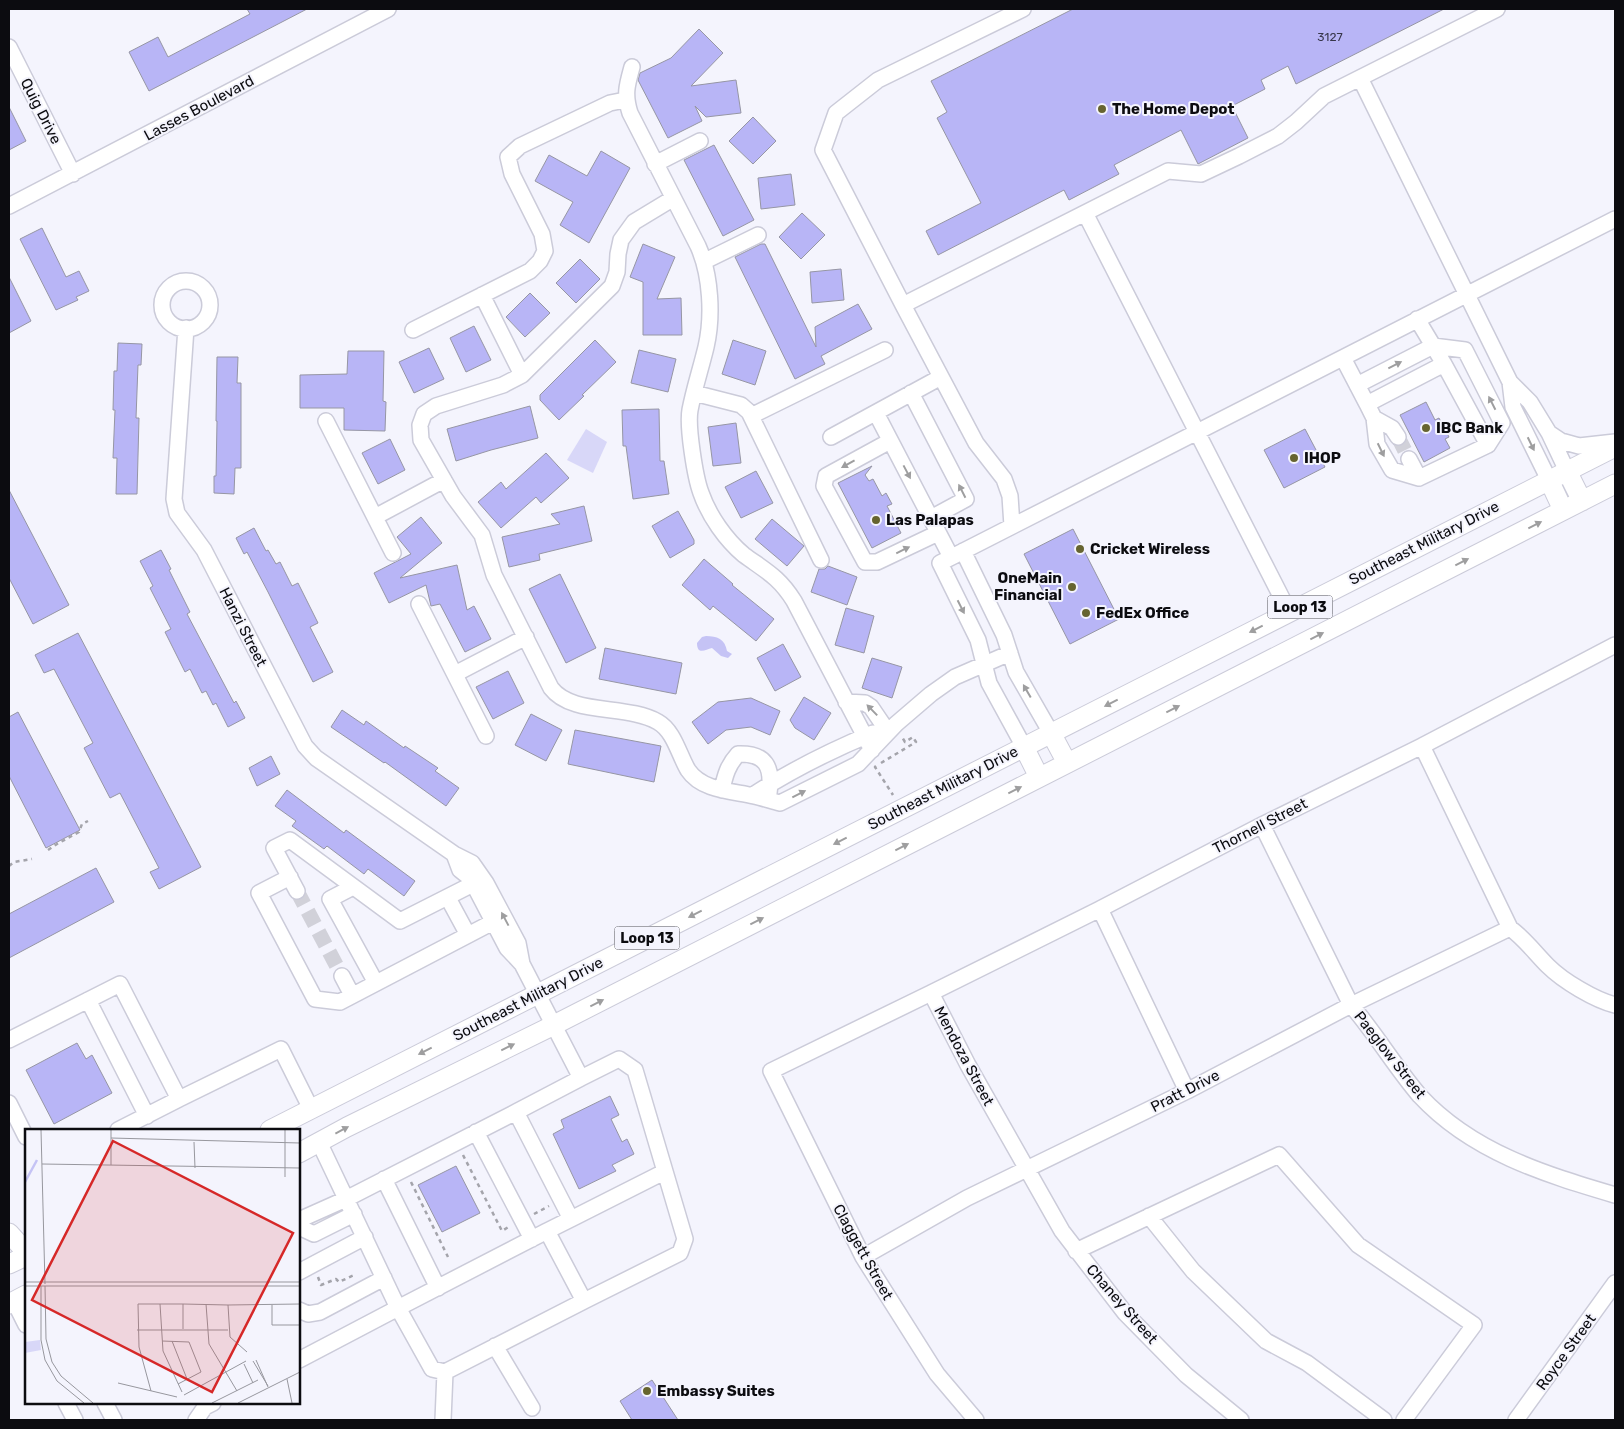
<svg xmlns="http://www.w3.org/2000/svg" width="1624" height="1429" viewBox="0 0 1624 1429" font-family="Rubik,sans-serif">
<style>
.green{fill:#d8d7f8}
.water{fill:#c5c3f5}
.building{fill:#b8b5f6;stroke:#9696a4}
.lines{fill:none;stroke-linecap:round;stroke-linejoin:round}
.minor-tunnel{stroke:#d1d1d9;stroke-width:15;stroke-dasharray:15 8;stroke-linecap:butt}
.minor-casing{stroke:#cbcbd9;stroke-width:18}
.major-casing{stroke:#cbcbd9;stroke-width:21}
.path{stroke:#a4a4ab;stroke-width:2.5;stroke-dasharray:4 4;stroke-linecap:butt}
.minor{stroke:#fff;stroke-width:15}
.major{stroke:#fff;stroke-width:19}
.oneway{fill:#9e9e9f}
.poi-dot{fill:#666430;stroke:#f4f4fd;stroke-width:2}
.labels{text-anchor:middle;stroke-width:4;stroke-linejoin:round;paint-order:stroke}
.number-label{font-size:12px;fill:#37364a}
.shield{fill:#f4f4fd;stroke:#525257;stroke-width:1}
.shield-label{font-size:14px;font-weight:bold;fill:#0c0c10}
.street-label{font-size:15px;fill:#0c0c10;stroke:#f4f4fd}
.poi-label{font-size:15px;font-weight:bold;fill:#0c0c10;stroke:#f4f4fd;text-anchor:start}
.inset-river{fill:none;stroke:#c5c3f5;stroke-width:2.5}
.inset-road{fill:none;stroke:#97979e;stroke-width:1}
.view{fill:#d62828;fill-opacity:0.15;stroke:#d62828;stroke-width:2.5}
.inset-edge{fill:none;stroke:#0c0c10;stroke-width:2.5}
</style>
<rect width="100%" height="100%" fill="#f4f4fd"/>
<path class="green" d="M586,429L607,442L593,473L567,460Z"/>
<path class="water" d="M706,636C717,636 725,639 727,651L732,654L728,658L721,656L712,648C705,650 697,655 697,643L702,637Z"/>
<path class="building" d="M247,9H307L149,91L129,52L158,37L168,57L250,14Z
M1073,9H1444L1296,84L1288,66L1261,80L1265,89L1232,106L1248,138L1198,164L1181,130L1114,165L1119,174L1069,200L1064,190L938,255L926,231L981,203L937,118L947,112L931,81Z
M699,29L723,53L691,86L736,80L741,113L706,117L695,106L702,121L668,138L638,80L640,73L671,58Z
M9,107L26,141L9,150Z
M753,117L776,141L753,164L729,141Z
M714,145L754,220L723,236L684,160Z
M601,151L630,168L589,243L560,225L573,202L535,181L549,155L587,176Z
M791,174L795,205L761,209L758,178Z
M802,213L825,235L801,259L779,237Z
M42,228L66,277L79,271L89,291L76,297L78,300L56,310L20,239Z
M643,244L675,257L657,299L681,298L682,335H643V282L630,277Z
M761,244H765L816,347L815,327L858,304L872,329L821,356L825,364L795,379L735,257Z
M580,259L600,279L576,303L556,283Z
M841,269L844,300L812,303L810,272Z
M9,277L31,321L9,333Z
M530,293L550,313L525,337L506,317Z
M474,326L491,360L466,372L450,338Z
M595,340L616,362L582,395L584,396L559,420L540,400V395Z
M733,340L766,351L755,385L722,374Z
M118,343L142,344L141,365H138L136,418H139L137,494H116L117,458H113L115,410H113L114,371H117Z
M429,348L444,379L414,393L399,362Z
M639,350L676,359L668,392L631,383Z
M348,351H384L383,401L386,402L385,431L344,430V408H300V375L347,374Z
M217,357H238L237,383H241V468H235L234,494L214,493V476H216L217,421H216Z
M1426,402L1435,420L1439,418L1449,437L1445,439L1450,448L1424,462L1400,415Z
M530,406L538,438L491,450L456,461L447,429Z
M659,409L660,461H664L669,494L633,499L626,446H623L622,410Z
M736,423L741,463L713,466L708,427Z
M1305,429L1325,467L1284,488L1264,450Z
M390,439L405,470L378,484L362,453Z
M546,453L569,478L541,503L536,497L501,528L478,502L501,482L506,489Z
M872,466L865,475L869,481L873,479L882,496L886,493L892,504L887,506L901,533L872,548L838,483Z
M756,471L773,503L741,518L725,487Z
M9,490L69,605L33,624L9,578Z
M584,506L592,541L539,554L540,560L509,567L502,537L560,524L551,514Z
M678,511L694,540V544L670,558L652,526Z
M421,517L442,543L400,578L457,565L467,610L474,606L491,639L465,652L440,604L431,606L426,585L389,603L374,573L411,554L397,537Z
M772,519L804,546L787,566L755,539Z
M254,528L266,551L268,550L276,564L280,562L292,586L298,583L318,623L310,627L333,672L313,682L268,592L247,552L244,554L236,538Z
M1073,529L1119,619L1070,644L1024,554Z
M161,550L171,569L169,570L190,612L187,614L234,703L236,701L245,718L228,727L216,703L213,705L206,691L202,693L190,669L185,672L165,632L171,629L150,588L153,586L140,561Z
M704,559L733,584L732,585L774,619L756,641L713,606L710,610L682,585Z
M828,566L857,577L847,605L811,592L819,569H825Z
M560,574L596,648L566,663L529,589Z
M846,608L874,616L864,653L835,645Z
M78,633L201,867L159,889L150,872L159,868L120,793L110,798L84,748L93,743L54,669L44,673L35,655Z
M783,644L801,677L775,691L757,658Z
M605,648L682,663L676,694L599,679Z
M872,658L902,667L892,698L862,688Z
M508,671L524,703L493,719L476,687Z
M804,697L831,713L814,740L795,728L790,720Z
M751,698L780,711L770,735L751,727L726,730L708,744L692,722L718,702Z
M342,710L364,725L366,721L404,748L405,746L438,768L435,771L459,788L446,806L385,762L384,763L331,727Z
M18,712L80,830L46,848L9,776V717Z
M531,714L562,730L546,761L515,745Z
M575,730L661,746L654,782L568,764Z
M271,756L280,774L257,786L249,768Z
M287,790L344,833L346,830L415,881L404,896L368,869L364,874L327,846L324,849L292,826L296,821L275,806Z
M96,868L114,902L9,958V914Z
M77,1043L86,1059L92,1055L112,1093L54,1124L26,1070Z
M610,1096L619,1115L611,1119L622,1142L627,1139L634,1154L612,1165L616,1171L579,1189L553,1134L564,1128L561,1120Z
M456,1166L480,1213L442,1232L418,1185Z
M652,1380L678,1420H632L620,1401Z"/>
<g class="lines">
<path class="minor-tunnel" d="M1398,437L1409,459
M297,891L342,976"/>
<g class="minor-casing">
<path id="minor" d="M9,47L73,174
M632,67C627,85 624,94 630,113L698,246C711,275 713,317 706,347C701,368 694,389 690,410C687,426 695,477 701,493C709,516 726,540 744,555C766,571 779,577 794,601L872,750
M1360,78L1510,382L1530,402L1549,433L1561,441L1579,446L1615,442
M655,164L700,141
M672,199L634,222L621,240L618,254L617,272L612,286L522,375L503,385L436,406L424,414L420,425L421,440L453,496L482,535L494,575L551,688C572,716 627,704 658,722C674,731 679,755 688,770C702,791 733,791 754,796C763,798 772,801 780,803L858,764L896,724L931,694L955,677L1010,653
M9,206L388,9
M1085,213L1289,612
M705,261L758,235
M162 305a24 24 0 1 1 48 0a24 24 0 1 1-48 0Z
M482,295L522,375
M903,305L1168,171L1201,174L1239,156L1278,136L1296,122L1324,96L1497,9
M186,328L174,499L177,513L204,550L305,746L316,758L454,854L472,863L486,883L518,943L522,964
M413,330L530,271L540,261L545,251L542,234L512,174L508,157L520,146L610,103L625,100
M1343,358L1367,404L1444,364L1417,319
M1444,364L1488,445
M1510,382L1513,407L1549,480
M1357,385L1433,346L1465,350L1502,423L1488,445L1419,478L1392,470L1377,444L1374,418L1367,404
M694,393L741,405L749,412L821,560
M911,393L966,499L931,518
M876,413L951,557
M751,416L885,350
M1374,418L1392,428L1398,437
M326,421L393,553
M1549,433L1567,471
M831,437L941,377
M890,441L826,476L824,486L865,562H877L938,533
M1409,459L1419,478
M375,517L444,480
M1012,526L1010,496L1004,479L976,443L903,305L823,150L836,113L878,80L1023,9
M963,551L1004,635L1016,672L1051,733
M419,604L486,736
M455,674L526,637
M846,702L865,703L871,707L888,732
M1422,746L1615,645
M1024,747L989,683L978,640L940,563L1615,219
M722,790C725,775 728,765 738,754C766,753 773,767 769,793
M753,795C790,771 832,750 873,733
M1262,825L1351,1005C1376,1034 1395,1067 1420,1096C1472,1152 1544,1174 1615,1195
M454,854L460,870L470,878L476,889L507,948L522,964L581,1078L619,1059L635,1070L685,1239L680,1253L584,1301L547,1231L571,1219L516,1112L581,1078
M290,877L259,893L315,999L340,1002L493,922
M353,887L330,899L376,983
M297,891L274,848L290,840L400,921L473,884
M448,898L468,935
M342,976L352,995
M931,993L1100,909
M88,1000L147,1116
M9,1040L120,984L179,1099L281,1049L311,1109
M1187,1091L1100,909L1262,825L1422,746L1510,928C1525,939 1535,953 1548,966C1563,981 1595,1000 1615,1005
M9,1103L26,1137
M118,1130L179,1099
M476,1132L532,1239
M319,1142L398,1308L547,1231
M384,1179L438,1288
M1149,1216L1193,1271L1266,1341L1307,1363L1384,1420
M571,1219L664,1172
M299,1220L346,1199L516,1112
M299,1227L314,1234L354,1214
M1076,1251L1279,1155L1358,1245L1474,1325L1404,1420
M863,1257L967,1198L1187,1091L1351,1005L1510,928
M299,1272L365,1237
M14,1301L26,1325
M299,1310L308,1314L320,1312L384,1278
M495,1346L532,1408
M299,1360L398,1308L432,1369L445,1372L584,1301
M66,1403L75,1420
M105,1403L114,1420
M196,1420L205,1407L213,1403
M443,1420L445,1372
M976,1420L937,1374L863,1257L771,1071L931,993L968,1065L1062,1231L1125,1313L1186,1375L1241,1420
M1516,1420L1615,1283"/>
</g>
<g class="major-casing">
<path id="major" d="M1567,471L1582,501
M1549,480L1563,510
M1051,733L1067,763
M1024,747L1039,777
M270,1130L1615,447
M299,1153L347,1127L554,1025L1615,484
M9,1233L26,1252
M9,1264L26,1256
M9,1304L26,1295"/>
</g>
<path class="path" d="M881,763L916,742L913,737L905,742L902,737
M876,766L875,767L893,795
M48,850L57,844L79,832L82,824L88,821
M9,866L14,862L32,859
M463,1155L502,1231L510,1226
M411,1182L448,1257
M534,1214L549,1206
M299,1248H301
M318,1277L321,1285L336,1279L339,1282L354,1275"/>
<use href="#minor" class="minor"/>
<use href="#major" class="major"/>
</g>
<defs><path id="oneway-solid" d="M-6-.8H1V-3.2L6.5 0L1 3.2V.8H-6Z" transform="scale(1.25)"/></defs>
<g class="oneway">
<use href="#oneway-solid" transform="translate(1395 365) rotate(-27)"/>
<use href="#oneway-solid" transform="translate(1492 403) rotate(-117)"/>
<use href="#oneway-solid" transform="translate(1531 444) rotate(64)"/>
<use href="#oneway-solid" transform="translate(1381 450) rotate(64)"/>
<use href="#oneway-solid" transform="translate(848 464) rotate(151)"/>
<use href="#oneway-solid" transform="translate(907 472) rotate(62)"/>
<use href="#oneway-solid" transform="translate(962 491) rotate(-117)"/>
<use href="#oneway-solid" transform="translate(1535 525) rotate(-27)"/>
<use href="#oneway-solid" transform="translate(903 550) rotate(-26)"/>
<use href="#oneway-solid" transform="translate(1462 562) rotate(-27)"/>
<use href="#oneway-solid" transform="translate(961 607) rotate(63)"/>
<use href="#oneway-solid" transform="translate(1256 629) rotate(153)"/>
<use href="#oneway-solid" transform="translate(1317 636) rotate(-27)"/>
<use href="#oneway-solid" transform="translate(1027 691) rotate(-120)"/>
<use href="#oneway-solid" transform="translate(1111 703) rotate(153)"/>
<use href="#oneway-solid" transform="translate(1173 709) rotate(-27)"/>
<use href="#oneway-solid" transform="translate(872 710) rotate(-134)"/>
<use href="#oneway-solid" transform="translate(1015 790) rotate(-27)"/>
<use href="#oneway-solid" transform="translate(799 794) rotate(-27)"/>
<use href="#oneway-solid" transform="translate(840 841) rotate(153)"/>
<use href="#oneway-solid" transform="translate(902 847) rotate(-27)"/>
<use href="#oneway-solid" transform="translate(695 914) rotate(153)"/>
<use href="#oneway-solid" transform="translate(505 919) rotate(-118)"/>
<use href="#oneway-solid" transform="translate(757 921) rotate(-27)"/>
<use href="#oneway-solid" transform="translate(597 1003) rotate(-27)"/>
<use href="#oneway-solid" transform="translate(508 1047) rotate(-26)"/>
<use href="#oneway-solid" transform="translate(425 1051) rotate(153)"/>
<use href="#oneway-solid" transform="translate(342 1130) rotate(-28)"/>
</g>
<g class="poi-dot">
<circle cx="1102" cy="109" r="5"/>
<circle cx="1426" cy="428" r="5"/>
<circle cx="1294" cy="458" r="5"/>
<circle cx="876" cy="520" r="5"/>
<circle cx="1080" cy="549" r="5"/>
<circle cx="1072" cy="587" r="5"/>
<circle cx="1086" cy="613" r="5"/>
<circle cx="647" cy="1391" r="5"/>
</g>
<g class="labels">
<g class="number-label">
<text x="1330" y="41">3127</text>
</g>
<g class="shield">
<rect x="1267.5" y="595.5" width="65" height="23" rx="4"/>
<rect x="614.5" y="926.5" width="65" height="23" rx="4"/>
</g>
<g class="shield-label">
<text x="1300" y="612">Loop 13</text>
<text x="647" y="943">Loop 13</text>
</g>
<g class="street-label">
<text transform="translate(199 108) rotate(-28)" y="5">Lasses Boulevard</text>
<text transform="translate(41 111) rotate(63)" y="5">Quig Drive</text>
<text transform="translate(1424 543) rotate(-27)" y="5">Southeast Military Drive</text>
<text transform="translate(243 627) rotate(63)" y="5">Hanzi Street</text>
<text transform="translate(943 788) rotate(-27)" y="5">Southeast Military Drive</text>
<text transform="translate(1260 826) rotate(-27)" y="5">Thornell Street</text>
<text transform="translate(528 999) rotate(-27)" y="5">Southeast Military Drive</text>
<text transform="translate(1390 1055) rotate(52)" y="5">Paeglow Street</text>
<text transform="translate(964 1056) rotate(62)" y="5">Mendoza Street</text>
<text transform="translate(1185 1091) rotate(-27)" y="5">Pratt Drive</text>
<text transform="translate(863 1252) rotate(61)" y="5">Claggett Street</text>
<text transform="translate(1122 1304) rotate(49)" y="5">Chaney Street</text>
<text transform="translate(1566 1352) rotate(-54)" y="5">Royce Street</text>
</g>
<g class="poi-label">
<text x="1112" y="114">The Home Depot</text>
<text x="1436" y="433">IBC Bank</text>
<text x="1304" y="463">IHOP</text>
<text x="886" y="525">Las Palapas</text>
<text x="1090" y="554">Cricket Wireless</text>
<text x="1062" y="583" text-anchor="end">OneMain<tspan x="1062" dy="17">Financial</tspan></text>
<text x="1096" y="618">FedEx Office</text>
<text x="657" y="1396">Embassy Suites</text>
</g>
</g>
<g transform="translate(25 1129)">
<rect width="275" height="275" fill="#f4f4fd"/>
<path d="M15,211L16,221L0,224V213Z" fill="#d8d7f8"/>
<path class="inset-river" d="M0,53L12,31"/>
<path class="inset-road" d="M16,1L20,155M260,1V48M86,9L275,14M169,13L170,39M17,35L275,39M86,36V1M0,153H275M0,157H275M16,157V211L20,231L32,252L59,274M20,157L21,210L27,233L36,247L68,274M135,175H158M181,175L184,215L212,262M203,176L275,175M247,176V196H275M158,200V175L203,176L205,208L222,223M112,201H203M137,212L164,213L176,243L153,255M147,212L162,250M231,231L243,258M228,232L243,257M219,235L228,254M262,250L267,274M93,254L152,268M126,262L114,218L113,175H135L138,222L157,263M159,266L221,232M187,274L233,251M213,274L275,243"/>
<path class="view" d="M88,12L268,104L187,263L7,171Z"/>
<rect width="275" height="275" class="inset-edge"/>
</g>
<rect width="1624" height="1429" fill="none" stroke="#0c0c10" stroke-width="20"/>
</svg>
